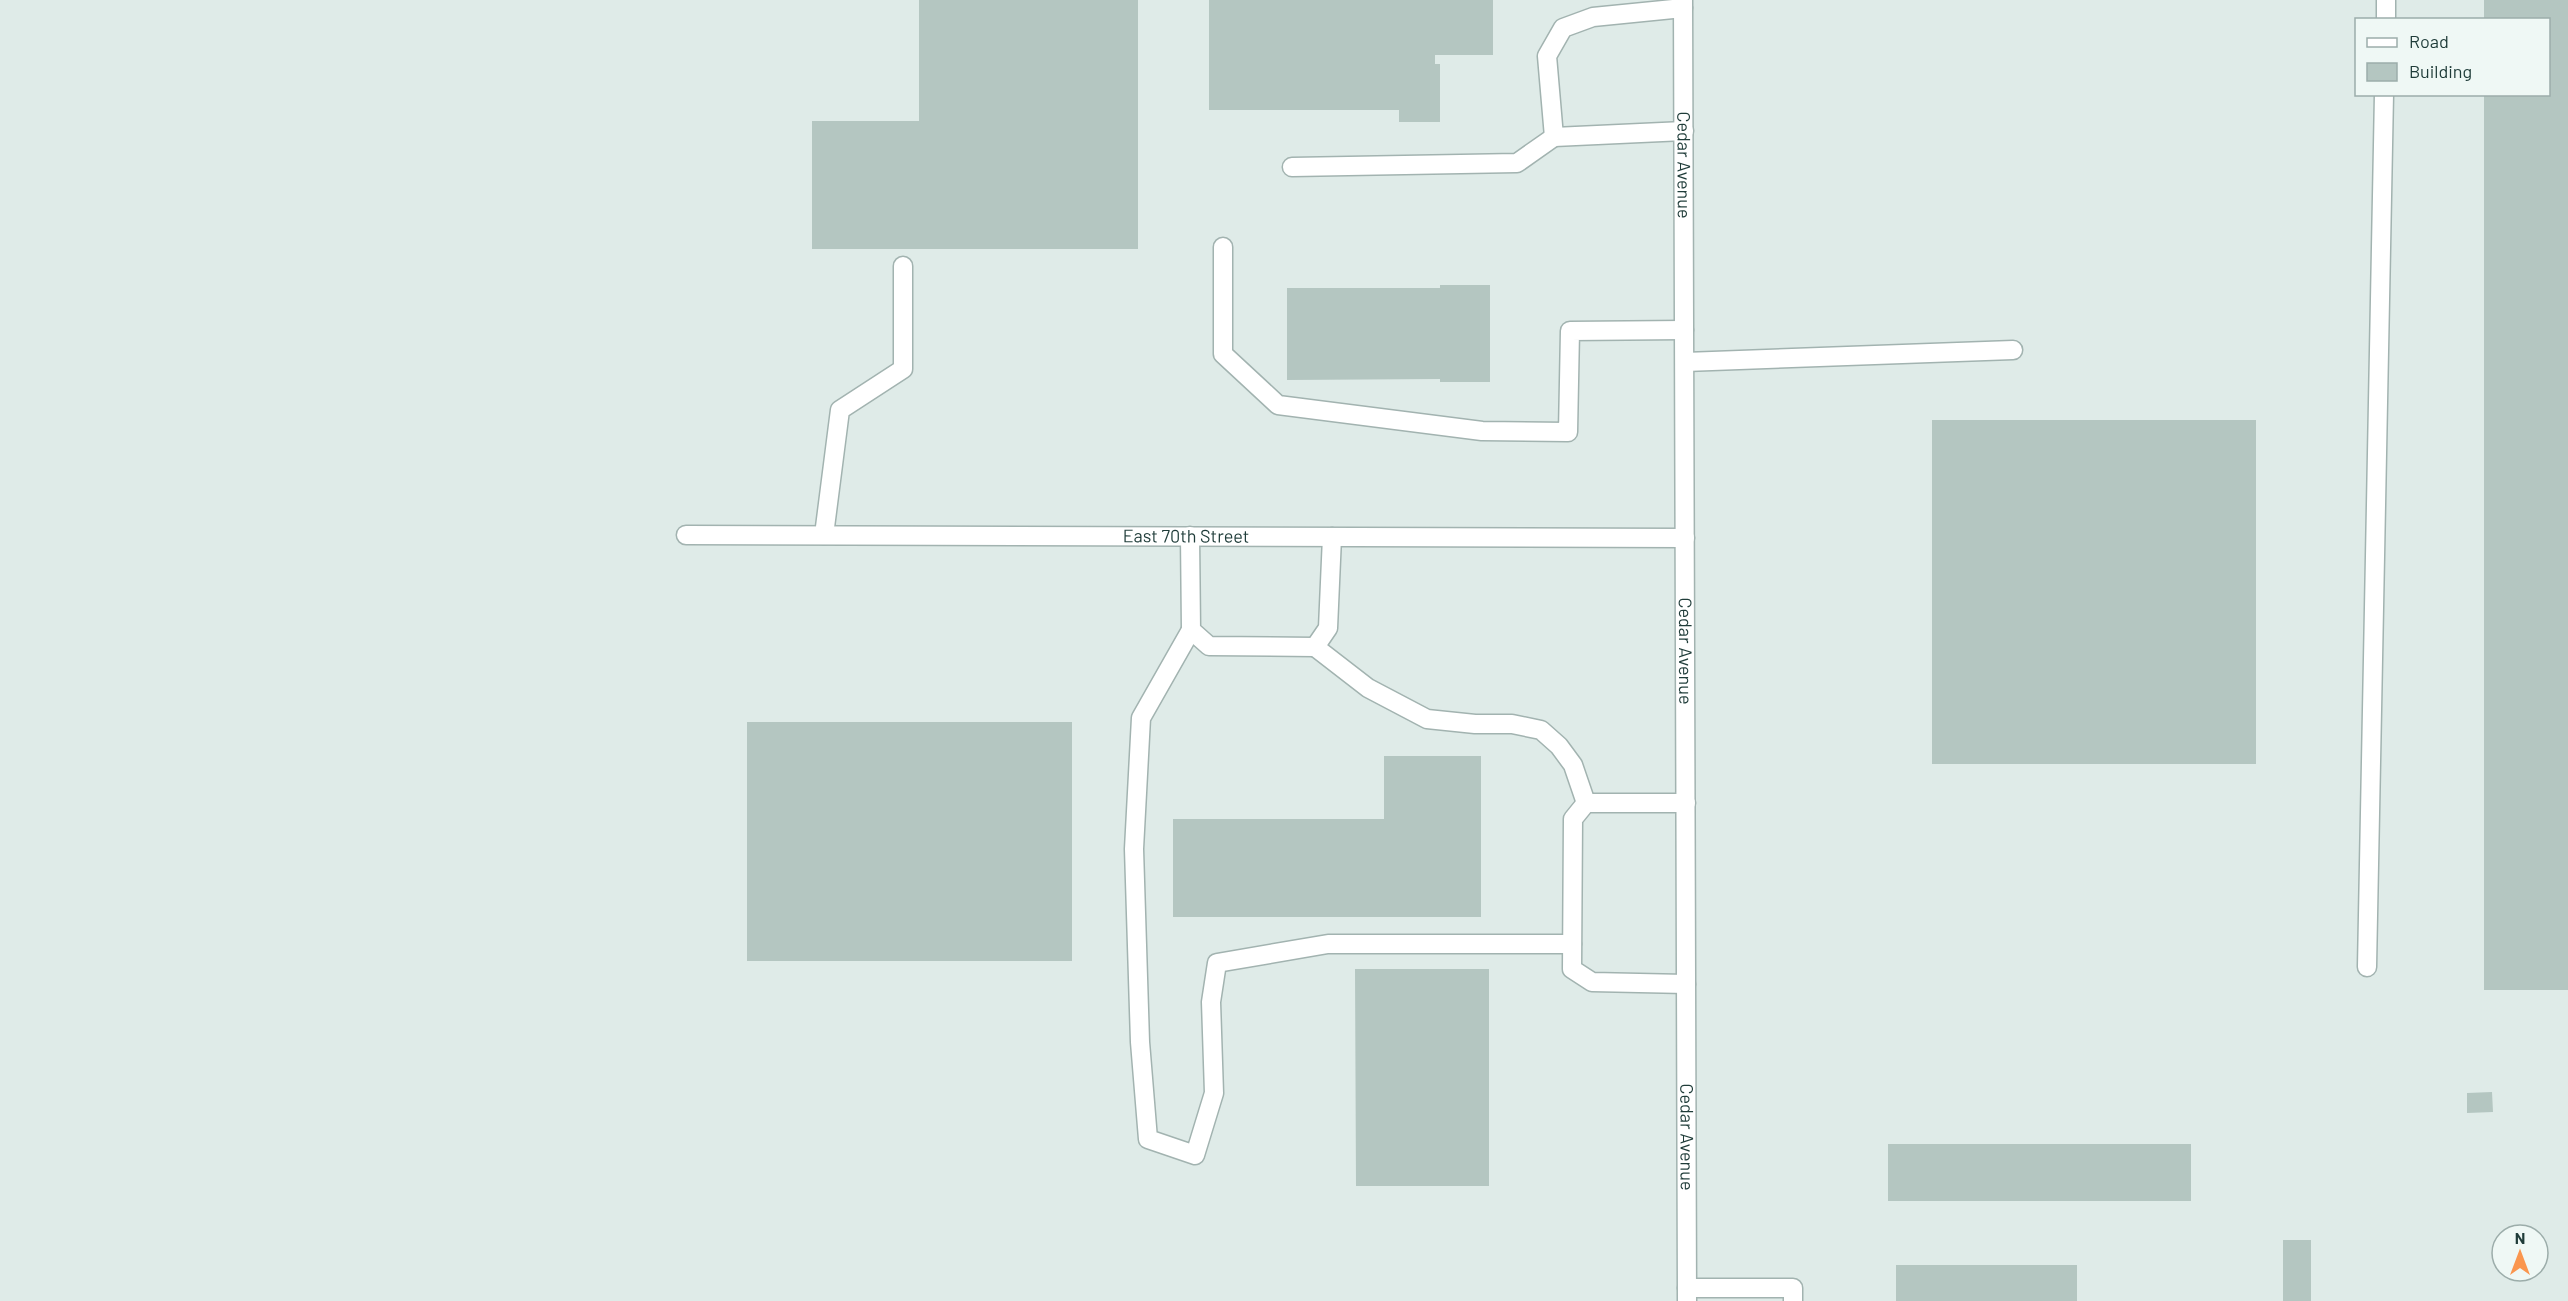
<svg xmlns="http://www.w3.org/2000/svg" width="2568" height="1301" viewBox="0 0 2568 1301" font-family="Barlow,sans-serif">
<style>
.building{fill:#b4c6c1}
.lines{fill:none;stroke-linecap:round;stroke-linejoin:round}
.minor-casing{stroke:#a2b3b0;stroke-width:21}
.minor{stroke:#fff;stroke-width:18}
.labels{text-anchor:middle;stroke-width:4.5;stroke-linejoin:round;paint-order:stroke}
.street-label{font-size:18px;fill:#1f3c39;stroke:#eff8f5}
</style>
<rect width="100%" height="100%" fill="#dfebe8"/>
<path class="building" d="M919,0H1138V249H812V121H919Z
M1209,0H1493V55H1435V64H1440V122H1399V110H1209Z
M2484,0H2568V990H2484V94H2548V20H2484Z
M1440,285H1490V382H1440V379L1287,380V288H1440Z
M1932,420H2256V764H1932Z
M747,722H1072V961H747Z
M1384,756H1481V917H1173V819H1384Z
M1355,969H1489V1186H1356Z
M2492,1092L2493,1112L2467,1113V1093Z
M1888,1144H2191V1201H1888Z
M2283,1240H2311V1301H2283Z
M1896,1265H2077V1301H1896Z"/>
<g class="lines">
<g class="minor-casing">
<g id="minor">
<path id="s1" d="M1683,0L1687,1301"/>
<path d="M1683,8L1593,17L1563,28L1547,56L1554,137L1684,131"/>
<path d="M2386,20V0"/>
<path d="M1292,167L1517,163L1554,137"/>
<path d="M1223,247V354L1278,405L1482,431L1568,432L1570,331L1684,330"/>
<path d="M1685,362L2013,350"/>
<path id="s2" d="M686,535L1685,538"/>
<path d="M824,535L840,410L903,369V266"/>
<path d="M1190,536L1191,630L1209,646L1315,647L1328,628L1332,537"/>
<path d="M1191,630L1141,718L1134,849L1140,1042L1148,1139L1195,1155L1214,1093L1211,1002L1217,963L1328,944H1572"/>
<path d="M1315,647L1368,688L1427,719L1475,724H1512L1541,730L1559,746L1573,765L1586,803"/>
<path d="M1686,803H1586L1573,819L1572,969L1592,982L1686,984"/>
<path d="M2367,967L2384,94"/>
<path d="M1687,1288H1793V1301"/>
</g>
</g>
<use href="#minor" class="minor"/>
</g>
<g class="labels">
<g class="street-label">
<text dy="6" stroke="none"><textPath href="#s1" startOffset="165">Cedar Avenue</textPath></text>
<text dy="6" stroke="none"><textPath href="#s2" startOffset="500">East 70th Street</textPath></text>
<text dy="6" stroke="none"><textPath href="#s1" startOffset="651">Cedar Avenue</textPath></text>
<text dy="6" stroke="none"><textPath href="#s1" startOffset="1137">Cedar Avenue</textPath></text>
</g>
</g>
<rect x="2355" y="18" width="195" height="78" fill="#eff8f5" stroke="#9cadaa" stroke-width="1.5"/>
<rect x="2367" y="38" width="30" height="9" fill="#ffffff" stroke="#9cadaa" stroke-width="1.5"/>
<text x="2409" y="48" font-size="18" fill="#1f3c39">Road</text>
<rect x="2367" y="63" width="30" height="18" fill="#b4c6c1" stroke="#9cadaa" stroke-width="1.5"/>
<text x="2409" y="78" font-size="18" fill="#1f3c39">Building</text>
<g transform="translate(2520 1253)"><circle r="28" fill="#eff8f5" stroke="#9cadaa" stroke-width="1.5"/>
<path d="M0-4.5L10 22L0 15L-10 22Z" fill="#fa964e"/>
<text y="-9" font-size="16" font-weight="bold" text-anchor="middle" fill="#1f3c39">N</text>
</g>
</svg>
